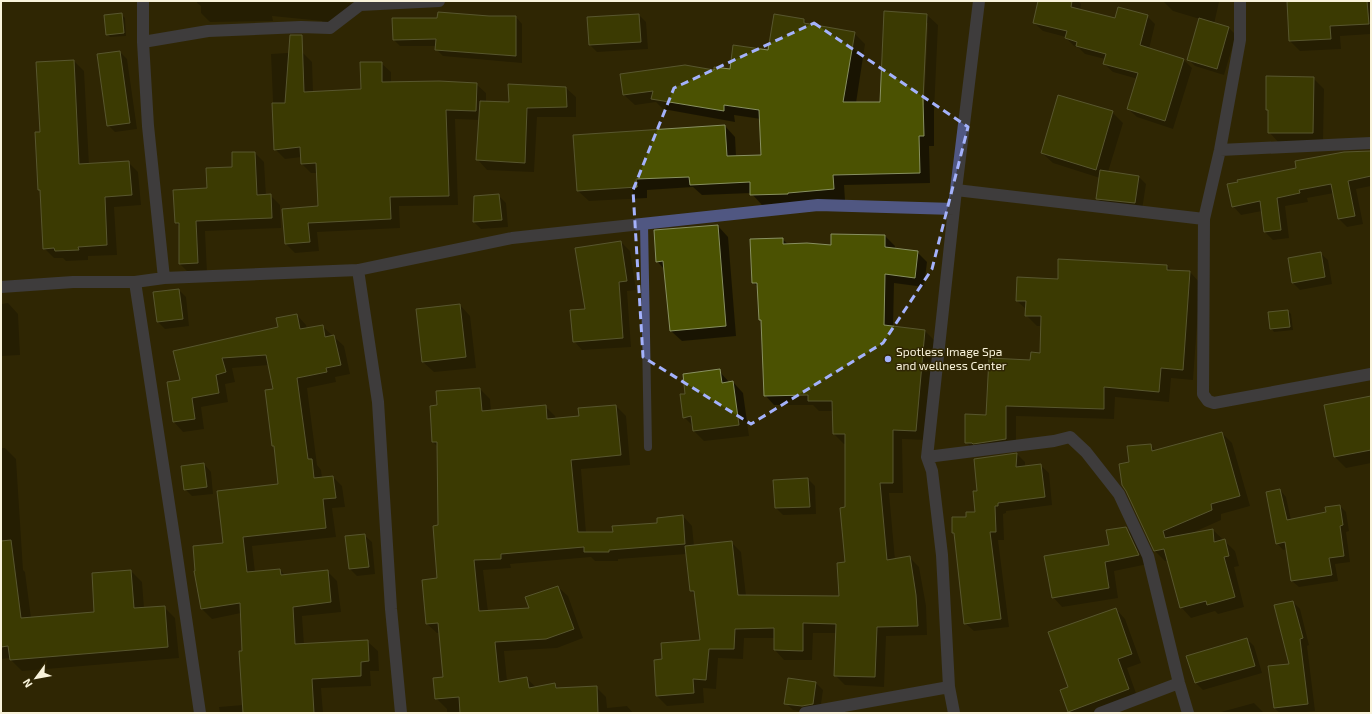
<svg xmlns="http://www.w3.org/2000/svg" width="1372" height="714" viewBox="0 0 1372 714" font-family="'Exo 2',sans-serif">
<style>
.shadow{fill:#0007;fill-rule:evenodd}
.building{fill:#4b5202;stroke:#889061}
.lines{fill:none;stroke-linecap:round;stroke-linejoin:round}
.service{stroke:#505782;stroke-width:8}
.minor{stroke:#505782;stroke-width:12}
.marked{fill:none;stroke:#a4b2fc;stroke-width:3;stroke-dasharray:8 5;stroke-linejoin:round}
.poi-dot{fill:#a4b2fc;stroke:#302704;stroke-width:1.5}
.labels{text-anchor:middle;stroke-width:3;stroke-linejoin:round;paint-order:stroke}
.poi-label{font-size:12px;fill:#f9f3db;stroke:#302704;text-anchor:start}
</style>
<rect width="100%" height="100%" fill="#302704"/>
<path class="shadow" d="M197,1H335L351,3L360,12L344,24L323,23L322,21L272,16L273,21L210,22L201,13V6L197,3Z
M1039,1H1078L1081,4L1080,10L1116,19L1147,16L1155,24L1149,49L1184,60L1192,68L1173,129L1137,117L1128,109L1138,79L1113,72L1104,64L1105,59L1085,54L1079,48L1074,46L1066,38V37L1043,31L1034,23Z
M1163,1H1218L1219,2L1214,24L1229,28L1236,35L1224,75L1195,66L1188,59L1200,19L1173,11Z
M1288,1H1371V34L1340,36L1341,49L1300,51L1290,41Z
M121,14L125,18L126,36L110,37L107,34Z
M639,15L646,22L648,49L597,52L590,45L589,18Z
M927,15L938,25L934,111V146H929L930,183L844,185L845,200L762,205L751,193L702,195L693,187L647,190V198L589,201L578,191L725,126L735,137L736,156H762L761,119L734,115L735,122L663,109L656,102L635,105L624,95L714,72L731,70L769,51L804,20L809,25L854,33L865,44L856,103H881ZM926,23H928L924,105H922Z
M489,17H516L522,24V63L443,56L436,49V46H400L394,40Z
M120,52L127,59L137,129L115,132L108,125Z
M302,52L312,62L313,92L362,90L381,63L391,72V83L476,84L486,93V102L510,103L566,88L576,97V117H537L534,172L487,170L478,160L480,120L455,119L458,205L399,206L400,228L317,232L319,251L295,253L286,244L319,207L318,173H311L302,164V157L285,159L275,149L271,54Z
M74,61L84,71L89,165L128,162L138,172L141,205L114,207L117,255L88,256V260L66,261L63,258H54L44,248L41,192L39,189L41,133Z
M1313,78L1324,89L1323,144L1279,143L1269,132V112L1267,110Z
M1112,112L1123,123L1108,172L1139,177L1146,184L1142,210L1104,206L1097,198L1100,178L1053,163L1042,153Z
M1371,151V186L1356,189L1363,224L1347,227L1339,219L1334,193L1307,198L1308,202L1285,206L1289,238L1273,240L1265,232L1262,211L1241,215L1233,206L1297,169Z
M255,153L264,162L266,196L270,195L280,205L281,228L205,231L207,273L190,274L180,264V227L176,223L208,189L233,168Z
M499,196L506,203L508,227L481,229L474,222Z
M718,226L728,237L736,336L682,341L671,331L664,269L657,261Z
M885,236L895,246L894,250L917,252L927,262L924,287L894,283L893,327L925,331L935,341L925,440L902,439L903,493H889L895,560L909,557L919,567L926,606L927,635L886,636L884,687L845,685L835,675L837,633H813L812,660H784L775,650V638H744L743,659L718,658L716,689L703,688L704,703L667,706L657,696L655,661L663,660L701,641L695,595L691,591L687,554L618,559V561H595L591,557L510,564L511,568L483,570L488,612L531,609L558,587L568,596L583,638L557,648L504,651L507,681L526,678L536,687L555,684L559,689L596,687L606,697L607,708L627,706L633,713H447V709L436,698L444,678L440,633H437L427,624L438,579V447L433,442L438,406L480,389L490,399L491,412L545,406L555,416L556,419L580,416L579,409L616,406L626,416L630,465L581,469L586,533H614L658,524L683,516L692,526L694,546L731,542L741,552L746,596L840,597L846,563V444H844L834,434L833,411H819L813,405H774L765,395L762,321L760,319L759,288L753,282L782,239L789,245L832,246Z
M621,242L630,251L636,290L627,291L631,347L582,350L574,341L586,310Z
M1320,253L1328,260L1332,284L1300,290L1293,283L1289,259Z
M1167,266L1172,271L1190,272L1200,283L1193,380L1171,378L1169,402L1115,397L1114,419L1016,416V450L976,453L966,442L1031,361L1041,354V326H1037L1026,315L1027,310L1017,301L1058,280Z
M179,290L186,297L189,326L165,329L158,322L154,293Z
M8,303L18,314L20,355L1,356V304Z
M460,305L470,316L476,368L434,372L423,362Z
M1288,311L1291,314L1293,330L1274,332L1271,328Z
M297,315L306,325L307,329L322,326L344,346L350,374L335,377L336,382L307,388L317,465L321,470L322,478L333,477L342,486L345,507L332,508L336,537L252,546L255,572L280,570L286,576L327,571L337,581L341,612L302,616L304,645L368,642L378,651L379,671H370L371,686L321,688L323,713H220L219,707L243,705V652L241,613L212,619L202,609L195,572L279,485L275,448L273,445L274,390L269,365L232,368L235,382L225,384L228,402L201,407L204,429L183,432L174,422L182,381L175,352L279,328Z
M719,371L730,383L733,382L743,393L749,436L704,441L694,431L693,426L684,417L687,395Z
M1371,397V463L1346,468L1335,457L1325,406Z
M1222,433L1232,443L1250,506L1221,514V520L1192,533L1213,530L1235,551L1239,566L1234,567L1244,607L1218,614L1215,611L1191,618L1181,607L1168,561H1165L1155,551L1127,490L1130,463L1150,445L1156,451Z
M1,448H5L16,459L23,570L25,572L31,618L95,613L131,571L142,582L144,608L164,607L175,618L179,658L22,671L11,660L10,658L1,659Z
M1017,454L1025,462V467L1040,465L1049,473L1052,505L1006,511V513L1003,514L1004,540H998L1009,627L974,631L965,623L955,535L953,533L967,518L976,513L978,492Z
M204,464L211,472L213,494L192,496L185,489Z
M808,479L815,486L816,514L783,515L776,508L774,481Z
M1280,490L1286,497L1291,520L1327,513L1340,506L1346,512L1349,531L1346,532L1350,562L1335,564L1338,581L1299,587L1292,581L1287,549L1283,550L1277,543Z
M1126,528L1135,537L1148,564L1114,571L1118,598L1062,607L1053,597L1110,546Z
M364,535L372,542L375,574L357,576L350,569Z
M1293,602L1300,609L1309,645L1307,646L1315,711L1298,713H1280L1274,708L1290,664Z
M1116,609L1125,619L1141,663L1127,668L1138,699L1099,713H1070L1069,711V687Z
M1247,639L1254,646L1262,673L1203,690L1196,683Z
M789,679L816,683L823,690L820,711L810,713L793,710L786,703Z
M1254,703L1264,713H1221V712Z"/>
<path class="building" d="M1038,1H1072L1071,7L1115,18L1118,7L1148,15L1140,45L1184,59L1165,121L1127,109L1138,73L1103,64L1106,54L1076,46L1077,42L1065,38L1067,31L1033,23Z
M1287,1H1367L1369,24L1330,26L1331,39L1289,41Z
M884,11L927,14L923,100L924,136H919L920,173L833,175L834,189L788,193V194L750,195V182L690,185L689,177L636,179L637,187L577,191L573,135L725,125L727,156L761,155L759,110L724,105V111L651,99L653,91L623,95L620,74L685,65L714,70V67L730,69L733,45L768,50L774,14L804,19V23L855,32L843,102H880Z
M438,12L489,16H516V56L435,50L436,39L393,40L392,18H437Z
M122,13L124,33L106,35L104,15Z
M639,14L641,42L589,45L587,17Z
M1199,18L1229,27L1217,69L1187,60Z
M290,35H302L304,92L361,89L360,62H382V82L439,81L477,83L476,111L446,110L449,196L390,197L391,219L308,223L310,242L285,244L282,209L318,206L316,163L301,164L300,147L274,150L272,103H285Z
M120,51L130,123L107,126L97,54Z
M74,60L79,164L129,161L132,195L105,197L107,245L78,247L79,250L55,251L54,248L43,249L40,190H38L35,132H40L36,62Z
M1266,76L1314,77L1313,133H1268V110H1266Z
M508,84L566,87L567,107L527,108L525,163L476,160L480,101L509,102Z
M1058,95L1113,111L1096,170L1041,153Z
M1371,151V176L1348,181L1355,216L1338,219L1331,184L1299,190L1300,193L1277,198L1281,230L1264,232L1260,201L1232,207L1227,184L1238,182L1237,180L1296,168L1295,161L1344,152Z
M232,152H255L257,195L271,194L272,218L196,221L198,263L179,264V223H175L173,190L207,188L206,168L232,167Z
M1100,170L1139,176L1135,203L1096,199Z
M499,194L502,220L473,222L474,196Z
M718,225L726,326L670,331L663,261L656,262L654,230Z
M831,234L885,235V247L918,251L915,278L885,274L884,325L925,330L916,431L893,430V483H880L887,560L910,556L916,595L918,626L877,627L875,677L834,676L836,624L803,623V651L774,650V628L735,629L734,649H709L706,680L693,679L694,693L656,696L654,660L662,659L661,643L700,640L694,591H690L685,546L732,541L738,595L839,596L837,563L845,562L840,508L845,507V434H833L832,401H808V395L764,396L761,320H759L757,283H752L750,239L783,238V244L807,243L831,245Z
M621,241L627,281L619,282L623,338L573,342L570,310L585,309L575,248Z
M1321,252L1325,277L1292,283L1288,258Z
M1058,259L1167,265V270L1190,271L1183,370L1161,368L1159,392L1104,387V409L1006,406V439L973,444L972,443H965V414L986,415L989,358L1030,360L1031,352L1040,353L1041,316H1025L1026,301H1016L1017,277L1058,279Z
M179,289L183,319L157,322L153,292Z
M460,304L466,357L422,362L416,309Z
M1288,310L1290,327L1270,329L1268,312Z
M297,314L300,329L323,325L325,337L334,335L341,365L326,368L327,372L297,378L308,459H312L314,478L333,476L336,498L323,499L326,528L243,537L247,572L280,569L281,575L328,570L331,602L293,607L295,644L368,640L369,661L361,662V676L312,679L314,713H243L239,651H242L240,603L201,609L194,571H195L193,546L223,543L217,491L278,484L274,446H272L265,390L273,389L266,355L222,358L226,372L216,375L219,393L192,398L195,419L173,422L167,382L180,380L173,351L278,327L276,318Z
M720,369L722,383L733,381L739,425L693,431L691,416L683,418L680,394H685L683,374Z
M480,388L482,411L546,405L547,419L579,416L578,408L616,405L621,455L571,460L578,532H613L612,526L657,523V518L683,515L685,544L609,550V552H584V547L501,554V559L474,560L479,611L529,608L525,597L558,586L574,629L546,639L495,642L499,682L527,677L529,688L555,683L556,688L597,686L598,713H460L459,697L435,699L433,678L443,677L438,623L426,624L422,580L437,578L433,526L438,525L437,442H432L430,406L437,405L436,391Z
M1371,396V450L1334,457L1324,405Z
M1222,432L1240,496L1211,504L1212,510L1163,531L1165,538L1213,529L1214,542L1225,539L1229,556L1224,557L1235,597L1207,605L1206,601L1180,608L1164,549L1154,551L1126,491L1122,485L1119,464L1129,462L1127,446L1151,444L1152,451Z
M1017,453L1016,467L1041,464L1045,497L998,503V506H995L996,532H990L1001,619L964,624L954,533H952V517H966V512H975L973,491H977L974,459Z
M204,463L207,487L184,490L181,466Z
M808,478L810,507L775,508L773,480Z
M1280,489L1287,520L1326,512L1325,507L1340,505L1343,525L1340,526L1344,556L1329,558L1332,575L1291,581L1285,542L1276,544L1266,492Z
M1126,527L1139,555L1105,562L1109,588L1052,598L1044,556L1109,545L1106,530Z
M365,534L369,567L349,569L345,536Z
M11,540L21,618L94,612L92,573L131,570L134,608L165,606L168,647L10,660L8,646L1,647V541Z
M1293,601L1303,638L1300,639L1308,704L1274,708L1268,666L1289,664L1274,605Z
M1116,608L1132,654L1118,659L1129,689L1068,712L1060,690L1068,687L1048,632Z
M1247,638L1255,666L1195,683L1186,656Z
M788,678L816,682L813,704L802,706L784,704Z"/>
<g class="lines">
<path class="service" d="M644,224L648,447"/>
<path class="minor" d="M143,1V42L148,126L164,278
M1240,1V40L1220,150L1204,219L1203,394L1208,401L1214,403L1371,374
M143,42L208,31L301,27L330,28L360,5L439,1
M1220,150L1371,143
M956,190L1204,219
M358,270L378,402L391,609L401,713
M135,282L175,543L200,713
M1,287L73,282H135L164,278L358,270L512,238L818,205L954,209
M927,457L1054,441L1070,437L1086,452L1119,494L1148,556L1179,683L1188,713
M805,713L949,687
M954,713L949,687L942,555L932,471L927,457L956,190L979,1
M1100,713L1179,683"/>
</g>
<path d="M0 0H1372V714H0ZM814,23L968,127L932,269L883,343L751,424L643,357L633,190L674,88Z" fill="#302704" fill-opacity=".55" fill-rule="evenodd"/>
<path class="marked" d="M814,23L968,127L932,269L883,343L751,424L643,357L633,190L674,88Z"/>
<circle class="poi-dot" cx="888" cy="359" r="4"/>
<g class="labels">
<g class="poi-label">
<text x="896" y="356">Spotless Image Spa<tspan x="896" dy="14">and wellness Center</tspan></text>
</g>
</g>
<rect width="1372" height="714" fill="none" stroke="#f9f3db" stroke-width="4"/>
<g transform="translate(36 678) rotate(238)" stroke="#302704" stroke-width="3" paint-order="stroke">
<path d="M0-3L7 15L0 10L-7 15Z" fill="#f9f3db"/>
<text y="-6" font-size="11" font-weight="bold" text-anchor="middle" fill="#f9f3db">N</text>
</g>
</svg>
